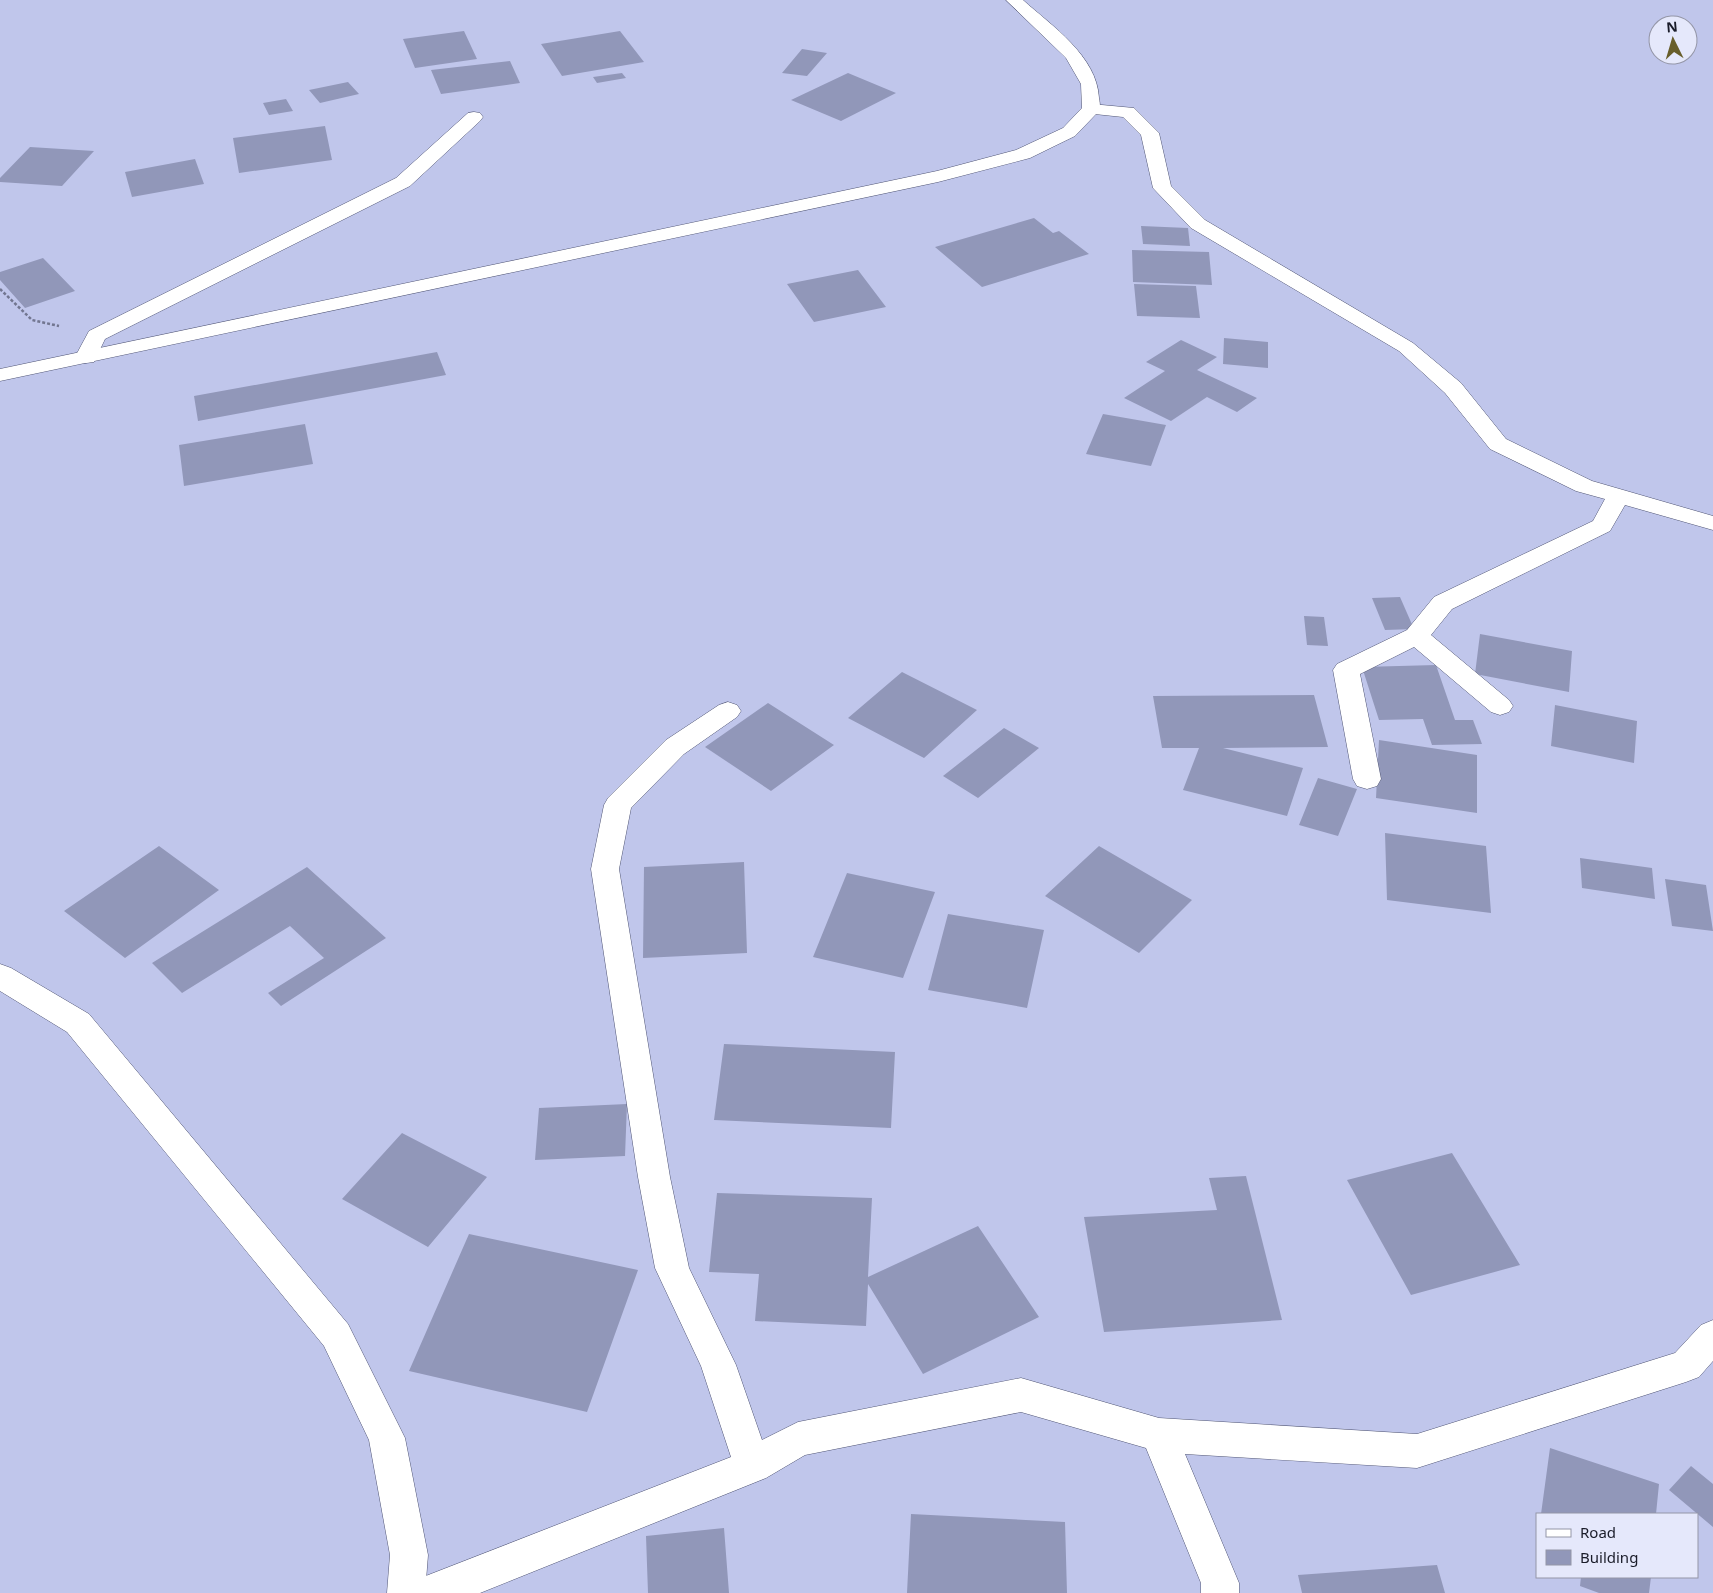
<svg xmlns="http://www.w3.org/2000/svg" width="1713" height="1593" viewBox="0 0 1713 1593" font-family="'Noto Sans',sans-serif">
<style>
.building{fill:#9197b9}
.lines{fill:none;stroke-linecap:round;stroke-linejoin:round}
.minor-casing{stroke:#515675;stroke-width:1}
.secondary-casing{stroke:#515675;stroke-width:1}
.path{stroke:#727690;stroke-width:2.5;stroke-dasharray:3 2;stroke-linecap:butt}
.minor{fill:#fff;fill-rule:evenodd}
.secondary{fill:#fff;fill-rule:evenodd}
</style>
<rect width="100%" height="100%" fill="#c0c6eb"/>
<path class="building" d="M464,31L477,59L415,68L403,39Z
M620,31L644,62L562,76L541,44Z
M802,49L827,53L807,76L782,73Z
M510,61L520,83L441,94L431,70Z
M622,73L626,78L597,83L593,77Z
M848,73L896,93L841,121L791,100Z
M348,82L359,94L320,103L309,90Z
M286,99L293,111L269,115L263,103Z
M325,126L332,160L239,173L233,138Z
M30,147L94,151L62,186L0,182V178Z
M195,159L204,184L132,197L125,172Z
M1034,218L1053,233L1059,231L1089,254L982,287L935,247Z
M1141,226L1188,228L1190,246L1143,244Z
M1132,250L1209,252L1212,285L1133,282Z
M43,258L75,291L25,308L0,280V272Z
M858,270L886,307L814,322L787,284Z
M1134,284L1196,286L1200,318L1137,316Z
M1224,338L1268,342V368L1223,364Z
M1181,340L1217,357L1197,370L1257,398L1237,412L1207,397L1171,421L1124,398L1165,371L1146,362Z
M437,352L446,375L198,421L194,396Z
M1103,414L1166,425L1151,466L1086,454Z
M305,424L313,464L184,486L179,445Z
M1400,597L1414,629L1385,630L1372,598Z
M1304,616L1324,617L1328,646L1307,645Z
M1480,634L1572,651L1569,692L1475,674Z
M1436,665L1455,720H1473L1482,744L1432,745L1423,719L1379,720L1362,667Z
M902,672L977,710L924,758L848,718Z
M1314,695L1328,747L1223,748L1303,768L1287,816L1183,790L1199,748H1162L1153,696Z
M768,703L834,745L771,791L705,747Z
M1555,705L1637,721L1634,763L1551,746Z
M1004,728L1039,748L978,798L943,776Z
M1379,740L1477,755V813L1376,798Z
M1318,778L1357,789L1338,836L1299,825Z
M1385,833L1486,846L1491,913L1387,900Z
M159,846L219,890L125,958L64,911Z
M1099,846L1192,900L1139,953L1045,896Z
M1580,858L1652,868L1655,899L1582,888Z
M744,862L747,953L643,958L644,867Z
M307,867L386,938L281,1006L268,993L324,958L290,926L182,993L152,963Z
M847,873L935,892L903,978L813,957Z
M1665,879L1706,885L1713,931L1672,926Z
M948,914L1044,930L1027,1008L928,990Z
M724,1044L895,1052L891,1128L714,1120Z
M627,1104L625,1156L535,1160L539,1108Z
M402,1133L487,1177L428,1247L342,1199Z
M1452,1153L1520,1265L1411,1295L1347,1180Z
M1246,1176L1282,1320L1104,1332L1084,1217L1217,1210L1209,1178Z
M717,1193L872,1198L868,1277L978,1226L1039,1317L923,1374L868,1284L866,1326L755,1321L759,1274L709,1272Z
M469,1234L638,1270L587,1412L409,1371Z
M1550,1448L1659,1484L1656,1514H1541Z
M1691,1466L1713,1484V1527L1669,1490Z
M911,1514L1065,1522L1067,1593H907Z
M724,1528L729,1593H648L646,1536Z
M1437,1565L1445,1593H1302L1298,1575Z
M1581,1577H1651L1649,1593H1599L1580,1586Z"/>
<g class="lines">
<g class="minor-casing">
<path id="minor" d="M1091,104L1134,108L1159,133L1171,186L1205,220L1413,343L1461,383L1506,439L1592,481L1713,516V530L1625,505L1610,531L1452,609L1431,635L1509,700L1513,706L1509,712L1500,715L1491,712L1414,647L1360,674L1381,779L1377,786L1367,789L1357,786L1353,779L1333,670L1337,664L1407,630L1434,597L1593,521L1605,499L1576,491L1490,449L1445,393L1399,351L1191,228L1153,188L1141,135L1123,117L1085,113L1082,109L1085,105Z
M474,112L480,113L483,117L480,121L410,186L105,339L94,362L86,363L78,362L75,357L89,331L396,178L468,113Z
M728,702L737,705L741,711L737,717L684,754L631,808L619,869L670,1177L689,1268L736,1365L762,1440L798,1422L1021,1378L1159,1418L1417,1434L1675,1353L1701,1325L1713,1320V1361L1699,1377L1686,1382L1417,1468L1185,1454L1239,1583V1593H1201V1583L1146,1448L1021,1412L805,1455L766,1478L480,1593H413L418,1579L731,1457L701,1366L655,1268L638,1177L591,869L604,805L608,798L666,740L719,705Z"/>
</g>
<g class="secondary-casing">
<path id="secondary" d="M1006,0H1023C1052,26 1097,56 1099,98C1100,104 1101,108 1097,113L1075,136L1030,158L938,182L0,381V369L937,171L1016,150L1063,128L1082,108L1081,84L1066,58Z
M0,964L11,968L89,1014L348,1324L405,1438L428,1555L425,1593H387L390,1555L369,1440L324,1346L67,1032L0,991Z"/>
</g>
<path class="path" d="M0,289L32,320L59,326"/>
<use href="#minor" class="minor"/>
<use href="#secondary" class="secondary"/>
</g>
<rect x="1536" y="1513" width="162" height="65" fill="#e5e8fb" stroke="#9496a7"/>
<rect x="1546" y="1529" width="25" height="8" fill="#ffffff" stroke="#9496a7"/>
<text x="1580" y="1538" font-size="15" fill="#1a1c29">Road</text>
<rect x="1546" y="1550" width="25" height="15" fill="#9197b9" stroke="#9496a7"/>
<text x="1580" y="1563" font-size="15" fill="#1a1c29">Building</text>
<g transform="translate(1673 40) rotate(355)"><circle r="24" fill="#e5e8fb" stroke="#9496a7"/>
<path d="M0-4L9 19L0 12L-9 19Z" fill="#685e2b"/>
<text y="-8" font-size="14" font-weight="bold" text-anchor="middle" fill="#1a1c29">N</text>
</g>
</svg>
